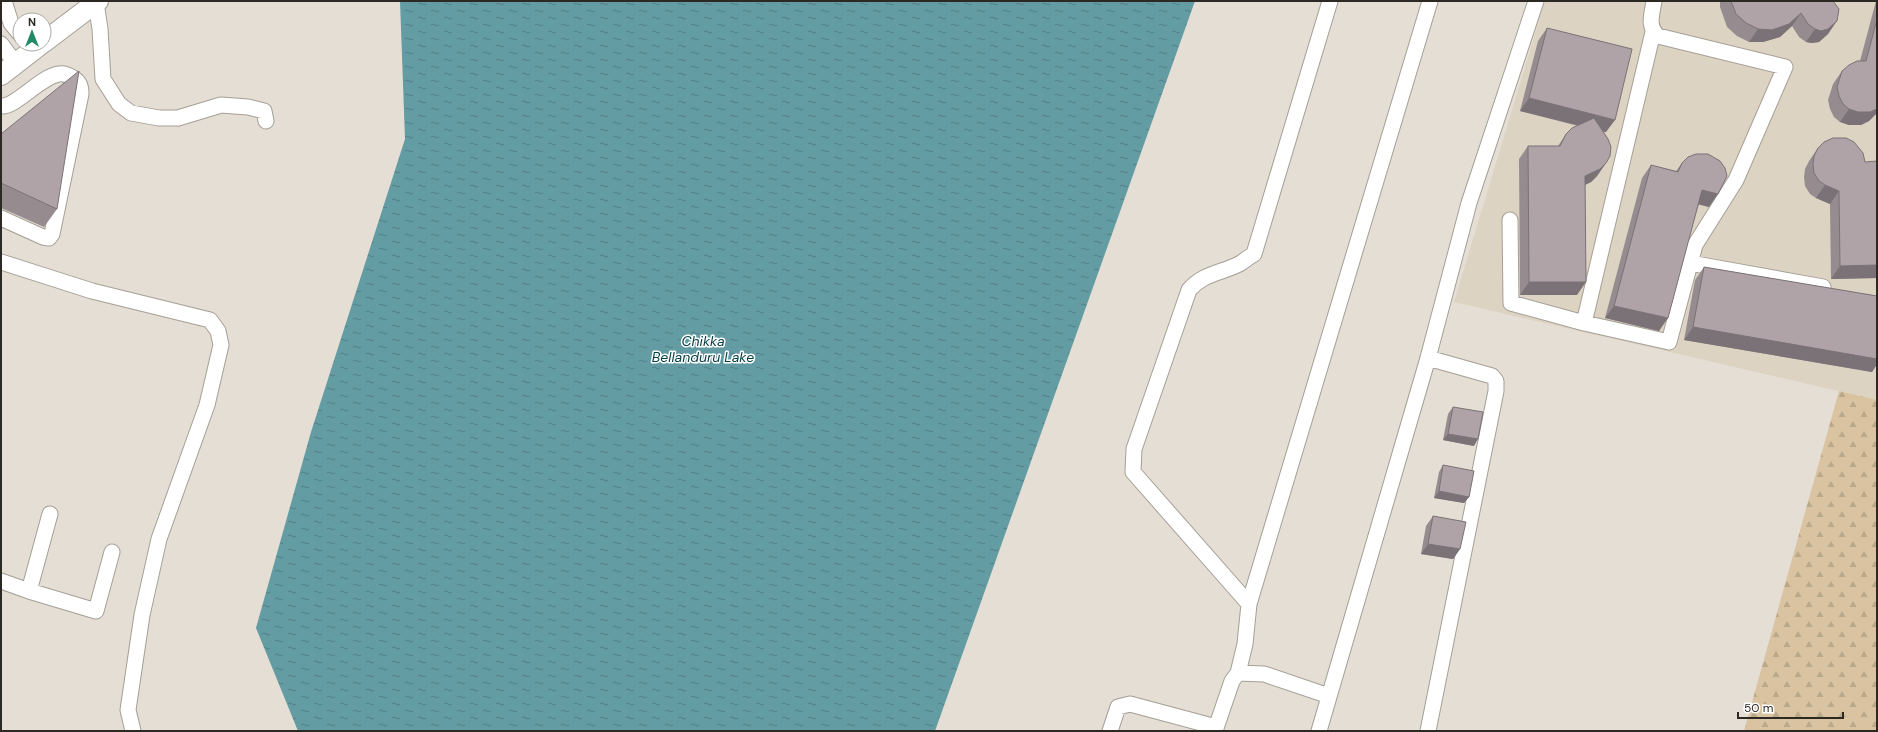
<svg xmlns="http://www.w3.org/2000/svg" width="1878" height="732" viewBox="0 0 1878 732" font-family="'DM Sans',sans-serif">
<style>
.built{fill:#ddd3c2}
.forest{fill:url(#forest-firs)}
.water{fill:url(#water-ripples)}
.lines{fill:none;stroke-linecap:round;stroke-linejoin:round}
.minor-casing{stroke:#a59f96;stroke-width:17}
.major-casing{stroke:#a59f96;stroke-width:22}
.minor{stroke:#fff;stroke-width:15}
.major{stroke:#fff;stroke-width:20}
.wall{fill:#968c90}
.shaded-wall{fill:#7a7276}
.building{fill:#afa3a8;stroke:#7a7276}
.labels{text-anchor:middle;stroke-width:3;stroke-linejoin:round;paint-order:stroke}
.water-label{font-size:14px;font-style:italic;fill:#043d42;stroke:#fff}
</style>
<defs>
<pattern id="forest-firs" width="22" height="20" patternUnits="userSpaceOnUse"><rect width="22" height="20" fill="#d9c3a0"/><path d="M5 1l3.5 6h-7zM16 11l3.5 6h-7z" fill="#baa88a"/></pattern>
<pattern id="water-ripples" width="26" height="14" patternUnits="userSpaceOnUse"><rect width="26" height="14" fill="#639ca3"/><path d="M2 4q2-2 4 0t4 0M15 11q2-2 4 0t4 0" fill="none" stroke="#527f85"/></pattern>
</defs>
<rect width="100%" height="100%" fill="#e4ded4"/>
<path class="built" d="M1545,1H1877V400L1454,302Z"/>
<path class="forest" d="M1839,391L1877,400V731H1744Z"/>
<path class="water" d="M400,1H1195L935,731H298L256,628L311,432L405,139Z"/>
<g class="lines">
<g class="minor-casing">
<path id="minor" d="M4,1L11,23L20,34
M96,3L100,29L103,79L119,104L131,113L159,118H178L221,105L248,107L264,111L266,121
M1653,32L1584,323L1669,342L1695,245L1736,180L1785,67L1658,36C1647,26 1652,15 1654,1
M1,44L16,64
M1,106C15,108 41,76 59,74C64,73 70,76 73,78C80,82 81,87 81,94L52,234L49,238L43,237L1,218
M1510,220L1511,303L1584,323
M1,262L92,291L210,320L218,331L221,345L207,405L159,539L142,615L128,710L133,731
M1690,263L1823,287
M1,581L29,591L96,611L112,552
M29,591L50,514
M1249,604L1133,472L1134,449L1189,290C1203,273 1223,273 1241,263C1245,260 1249,257 1254,254L1330,1
M1238,673L1264,674L1329,696
M1110,731L1118,707L1130,704L1216,727
M1215,731L1232,681L1238,673L1245,644L1249,604L1430,1
M1319,731L1428,358L1469,203L1536,1
M1428,731L1496,391V381L1492,376L1428,358"/>
</g>
<g class="major-casing">
<path id="major" d="M44,42L98,1
M1,75L41,44"/>
</g>
<use href="#minor" class="minor"/>
<use href="#major" class="major"/>
</g>
<path class="wall" d="M1720,1H1833L1828,34L1819,42L1812,43L1806,42L1799,37L1792,26L1780,37L1763,42H1749L1737,36L1727,27L1720,7Z
M1876,1H1877V113L1869,121L1861,125H1849L1840,122L1834,117L1830,109L1828,100L1833,84L1842,71L1860,61Z
M1547,28L1606,132H1604L1606,163L1597,176L1591,182L1585,185L1577,295H1520L1519,159L1528,146H1558L1566,134L1578,126L1520,111L1538,41Z
M1,134L57,209L44,227L1,208Z
M1824,142L1877,278L1831,279L1830,204L1816,198L1810,194L1805,186L1804,177L1805,169L1809,161L1818,148Z
M1682,163L1709,207L1699,204L1659,331L1605,318L1642,178L1651,165L1676,171Z
M1704,267L1877,296V364L1872,372L1684,340L1695,280Z
M1453,407L1474,446L1443,440L1448,414Z
M1443,465L1469,497L1464,503L1434,498L1439,472Z
M1433,516L1460,549L1453,559L1421,554L1426,526Z"/>
<path class="shaded-wall" d="M1801,13L1792,26L1780,37L1763,42H1749L1758,29Z
M1837,21L1828,34L1819,42L1812,43L1806,42L1815,29Z
M1529,98L1615,120L1606,132L1520,111Z
M1849,109H1877V113L1869,121L1861,125H1849L1840,122Z
M1606,163L1597,176L1591,182L1576,189L1585,176Z
M1825,185L1839,191L1830,204L1816,198Z
M1702,190L1718,194L1709,207L1693,203Z
M1877,265V278L1831,279L1840,266Z
M1529,282H1586L1577,295H1520Z
M1614,306L1668,318L1659,331L1605,318Z
M1693,327L1877,359V364L1872,372L1684,340Z
M1448,434L1478,439L1474,446L1443,440Z
M1439,491L1469,497L1464,503L1434,498Z
M1428,544L1460,549L1453,559L1421,554Z"/>
<path class="building" d="M1731,1H1833L1839,9L1837,21L1828,29L1821,31L1815,29L1808,24L1801,13L1789,24L1772,30L1758,29L1746,23L1736,14Z
M1877,19V109L1870,112H1858L1849,109L1843,104L1839,96L1837,87L1842,71L1849,65L1857,61H1866Z
M1547,28L1632,49L1615,120L1529,98Z
M79,71L57,209L1,183V134Z
M1594,118L1608,139L1611,147L1610,156L1606,163L1600,169L1585,176L1586,282H1529L1528,146H1560L1566,134L1572,128Z
M1833,138H1846L1854,142L1863,153L1865,162L1877,161V265L1840,266L1839,191L1825,185L1819,181L1814,173L1813,164L1814,156L1818,148L1824,142Z
M1696,154H1708L1720,161L1725,168L1727,176L1718,194L1702,190L1668,318L1614,306L1651,165L1678,172L1682,163L1688,157Z
M1704,267L1877,296V359L1693,327Z
M1453,407L1483,412L1478,439L1448,434Z
M1443,465L1474,471L1469,497L1439,491Z
M1433,516L1466,522L1460,549L1428,544Z"/>
<g class="labels">
<g class="water-label">
<text x="703" y="346">Chikka<tspan x="703" dy="16">Bellanduru Lake</tspan></text>
</g>
</g>
<rect width="1878" height="732" fill="none" stroke="#2c2925" stroke-width="4"/>
<g transform="translate(32 32)"><circle r="19" fill="#ffffff" stroke="#aba9a8"/>
<path d="M0-3L7 15L0 10L-7 15Z" fill="#208a67"/>
<text y="-6" font-size="11" font-weight="bold" text-anchor="middle" fill="#2c2925">N</text>
</g>
<path d="M1738 712v6h105v-6" fill="none" stroke="#2c2925" stroke-width="2"/>
<text x="1744" y="712" font-size="12" fill="#2c2925" stroke="#ffffff" stroke-width="3" paint-order="stroke">50 m</text>
</svg>
